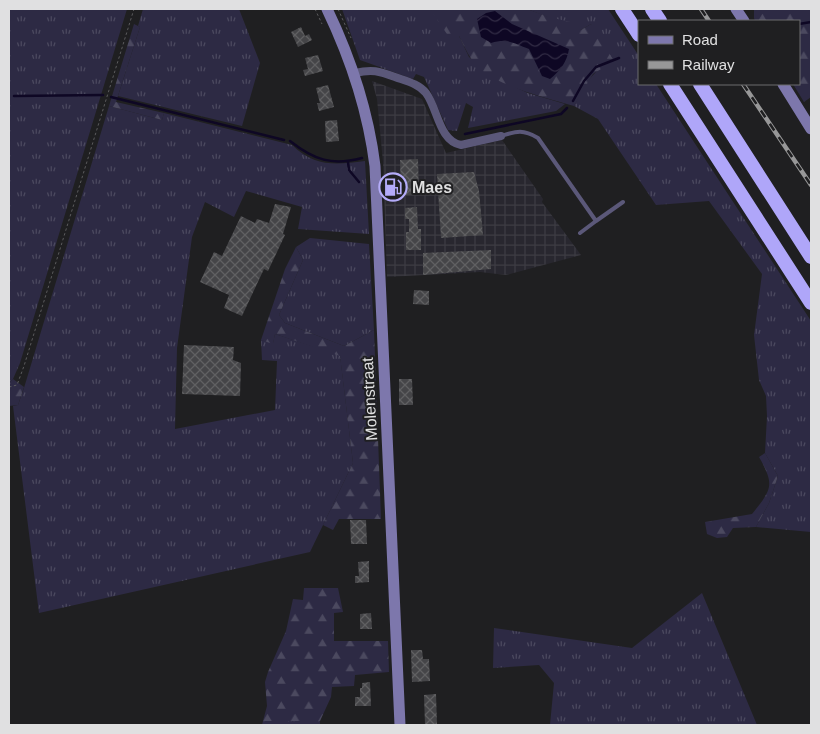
<svg xmlns="http://www.w3.org/2000/svg" width="820" height="734" viewBox="0 0 820 734" font-family="Arial,sans-serif">
<style>
.industrial{fill:url(#industrial-grid)}
.grass{fill:url(#grass-tufts)}
.forest{fill:url(#forest-firs)}
.water{fill:url(#water-waves)}
.lines{fill:none;stroke-linecap:round;stroke-linejoin:round}
.stream{stroke:#0e0724;stroke-width:2.5}
.building{fill:url(#building-cross-hatch)}
.path{stroke:#5b5b5d;stroke-width:1;stroke-dasharray:2.5 2.5;stroke-linecap:butt}
.lane{stroke:#5b5879;stroke-width:4}
.street{stroke:#5b5879;stroke-width:8}
.secondary{stroke:#7d77ac;stroke-width:11}
.highway{stroke:#afa6f9;stroke-width:14}
.rail-casing{stroke:#979798;stroke-width:4.5}
.rail{stroke:#1f1f21;stroke-width:2.5;stroke-dasharray:8;stroke-linecap:butt}
.labels{text-anchor:middle;stroke-width:4;stroke-linejoin:round;paint-order:stroke}
.poi-label{font-size:16px;font-weight:bold;fill:#e0e0e1;stroke:#1f1f21;text-anchor:start}
.street-label{font-size:16px;fill:#e0e0e1;stroke:#1f1f21}
</style>
<defs>
<pattern id="industrial-grid" width="8" height="8" patternUnits="userSpaceOnUse" patternTransform="scale(1.25)"><rect width="8" height="8" fill="#28272f"/><path d="M0 4h8M4 0v8" fill="none" stroke="#3d3c43"/></pattern>
<pattern id="grass-tufts" width="24" height="20" patternUnits="userSpaceOnUse" patternTransform="scale(1.25)"><rect width="24" height="20" fill="#2d2a44"/><path d="M3 7l-1-3M5 7V3M7 7l1-3M15 17l-1-3M17 17v-4M19 17l1-3" fill="none" stroke="#4b495f"/></pattern>
<pattern id="forest-firs" width="22" height="20" patternUnits="userSpaceOnUse" patternTransform="scale(1.25)"><rect width="22" height="20" fill="#2d2a44"/><path d="M5 1l3.5 6h-7zM16 11l3.5 6h-7z" fill="#4b495f"/></pattern>
<pattern id="water-waves" width="16" height="10" patternUnits="userSpaceOnUse" patternTransform="scale(1.25)"><rect width="16" height="10" fill="#0e0724"/><path d="M0 5q4-4 8 0t8 0" fill="none" stroke="#312b44"/></pattern>
<pattern id="building-cross-hatch" width="8" height="8" patternUnits="userSpaceOnUse" patternTransform="scale(1.25)"><rect width="8" height="8" fill="#454548"/><path d="M0 0l8 8M0 8l8-8" fill="none" stroke="#606062"/></pattern>
</defs>
<rect width="100%" height="100%" fill="#1f1f21"/>
<path class="industrial" d="M372,81L422,99L446,153L502,140L543,199L542,202L581,255L506,275L480,272L387,277L383,162L377,99Z"/>
<path class="grass" d="M9,9H127L20,363L13,379L9,383Z
M143,9H239L260,63L242,126L118,96L140,27L138,26Z
M342,9H430L459,36L469,57L501,81L528,93L565,104L556,111L468,128L473,107L466,103L457,131L448,130L424,77L416,74L413,79L360,60Z
M527,9H608L639,56V84H656L811,321V532L756,527L769,503L778,476L765,453L767,416L766,396L759,380L754,335L762,274L709,201L656,205L598,119L574,106C582,91 588,77 602,67L591,24L581,30Z
M109,106L162,120L164,113L292,145C315,167 335,165 365,161L369,234L298,229L302,207L246,191L234,217L205,202L192,237L177,348L175,429L275,410L277,361L262,360L261,340L273,343L275,334L340,355L353,463L310,552L39,613L13,406L18,405L24,388Z
M310,238L369,244L374,330L344,346L285,323L279,315L303,260L296,247Z
M702,593L757,725H550L554,683L539,665L493,668L494,628L632,648Z
M263,721H320V725H262Z"/>
<path class="forest" d="M430,9H527L549,17L575,23L581,30L591,24L614,61L593,74L574,106C547,98 501,87 480,69C470,60 465,48 459,36L451,40Z
M754,9H811V97L804,102L793,84H799V21H755L754,18Z
M134,24L140,27L116,102L164,113L162,120L109,106Z
M296,247L303,260L279,315L285,323L344,346L374,330L381,519H339L333,530L323,525L353,463L340,356L275,334L273,344L261,340L285,269Z
M13,379L24,387L18,405L9,406V383Z
M765,453L778,476L769,503L756,527L733,528L727,537L717,538L707,534L705,522L752,514C772,489 775,485 759,457Z
M304,588H338L343,612L334,613V641H388L389,672L355,675L354,686L332,687L331,697L320,721H263L267,706L265,682L268,672L286,631L293,599L303,600Z"/>
<path class="water" d="M495,11L512,24L569,49C567,62 560,71 550,79L542,76L529,49C514,43 507,38 491,43L481,37L477,19L486,13Z"/>
<g class="lines">
<path class="stream" d="M799,24L811,22
M14,96L103,95
M111,97L284,140
M573,101L584,81L596,67L619,58
M465,134L561,114L567,108
M290,141C314,160 332,166 362,158
M348,162L349,170L359,182"/>
</g>
<path class="building" d="M301,27L305,36L309,34L312,40L298,47L291,32Z
M318,55L323,71L305,76L303,70L308,69L305,58Z
M328,85L334,107L319,111L317,103H320L316,88Z
M337,120L339,141L326,142L325,121Z
M418,159L419,195H401L400,160Z
M474,172L479,191L483,235L441,238L437,174Z
M275,204L291,207L283,234L285,235L268,271L264,269L242,316L224,308L229,295L200,282L214,252L222,256L241,216L255,223L257,219L269,223Z
M417,207L418,229H421V250H406V232H409V219H405V208Z
M491,250V269L423,275V253Z
M414,290L429,291V305L413,304Z
M184,345L234,347L233,360L241,363L240,396L182,394Z
M399,379H412L413,405H399Z
M350,520H366L367,544H351Z
M369,561V582L355,583V576H359L358,562Z
M371,613L372,629H360V614Z
M411,650H422L423,659H429L430,681L412,682Z
M370,682L371,706H355V697H360V688H362V683Z
M436,694L437,725H425L424,695Z"/>
<g class="lines">
<path class="path" d="M315,9L322,24
M338,9L351,38
M9,387L17,385L24,366L134,9"/>
<path class="lane" d="M501,136C517,131 523,129 538,138L596,221L623,202
M580,233L596,221"/>
<path class="street" d="M355,73C372,69 379,71 395,77C406,81 419,84 426,93C438,109 439,141 461,145L501,136"/>
<path class="secondary" d="M327,9C351,59 368,110 375,166L400,725
M736,9L744,21
M783,84L811,129"/>
<path class="highway" d="M622,9L639,35
M652,9L660,21
M670,84L811,303
M700,84L811,257"/>
<g class="rail-casing">
<path id="rail" d="M701,9L709,21
M743,84L811,185"/>
</g>
<use href="#rail" class="rail"/>
</g>
<defs>
<g id="fuel-ring" transform="scale(1.4375)"><circle r="9.5" fill="#1f1f21" stroke="#b4acf9" stroke-width="1.5"/><path d="M-5.5-6h7V0h2V4h1.3V-2.5L3-4.5l.8-.8L6-3V5H2.5V1h-1V6h-7ZM-4.2-4.7v3.2H.2V-4.7Z" fill="#b4acf9"/></g>
</defs>
<g fill-rule="evenodd">
<use href="#fuel-ring" x="393" y="187"/>
</g>
<g class="labels">
<g class="poi-label">
<text x="412" y="193">Maes</text>
</g>
<g class="street-label">
<text transform="translate(369 399) rotate(-93)" y="6">Molenstraat</text>
</g>
</g>
<rect width="820" height="734" fill="none" stroke="#e0e0e1" stroke-width="20"/>
<rect x="638" y="20" width="162" height="65" fill="#1f1f21" stroke="#6c6c6e"/>
<rect x="648" y="36" width="25" height="8" fill="#7d77ac" stroke="#6c6c6e"/>
<text x="682" y="45" font-size="15" fill="#e0e0e1">Road</text>
<rect x="648" y="61" width="25" height="8" fill="#979798" stroke="#6c6c6e"/>
<text x="682" y="70" font-size="15" fill="#e0e0e1">Railway</text>
</svg>
